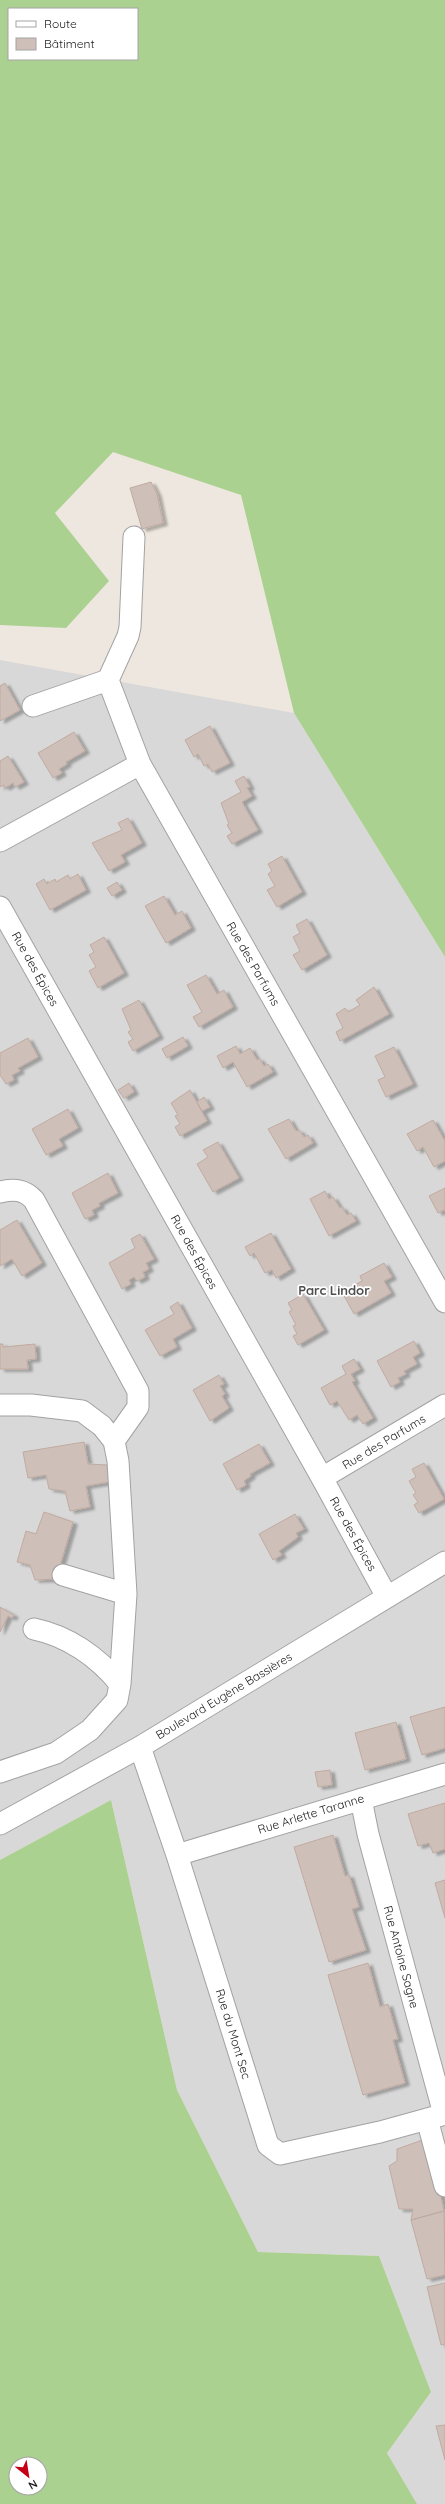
<svg xmlns="http://www.w3.org/2000/svg" width="445" height="2504" viewBox="0 0 445 2504" font-family="Quicksand,sans-serif">
<style>
.residential{fill:#d9d8d8}
.forest{fill:#aad190;fill-rule:evenodd}
.building{fill:#cebfb8;stroke:#c0aba1;filter:url(#shadow)}
.lines{fill:none;stroke-linecap:round;stroke-linejoin:round}
.minor-casing{stroke:#a2a2a2;stroke-width:23}
.minor{stroke:#fff;stroke-width:21}
.labels{text-anchor:middle;stroke-width:3.5;stroke-linejoin:round;paint-order:stroke}
.street-label{font-size:12px;fill:#1b1b1b;stroke:#fff}
.neighbourhood-label{font-size:13px;font-weight:bold;fill:#4e4e4e;stroke:#fff}
</style>
<defs>
<filter id="shadow"><feDropShadow dx="4.5" dy="2.5" stdDeviation="1" flood-color="#0004"/></filter>
</defs>
<rect width="100%" height="100%" fill="#eee7df"/>
<path class="residential" d="M0,660L294,713L445,957V2504H417L387,2453L431,2392L379,2256L258,2252L177,2090L111,1800L0,1860Z"/>
<path class="forest" d="M0,0H445V957L294,713L241,495L113,452L55,513L109,581L66,628L0,625ZM9,9H137V59H9Z
M111,1800L177,2090L258,2252L379,2256L431,2392L387,2453L417,2504H0V1860ZM16,2464H40V2488H16Z"/>
<path class="building" d="M151,482L157,494L163,523L142,529L130,488Z
M5,683L20,710L0,721V686Z
M210,726L230,763L212,772L208,764L204,766L198,754L194,757L185,740Z
M74,732L85,751L66,762L67,764L59,769L62,773L53,778L38,753Z
M8,756L24,782L15,787L13,783L5,788L4,785L0,787V761Z
M244,776L250,787L247,788L252,796L242,802L258,830L232,844L227,836L232,833L227,825L229,824L221,803L241,792L235,781Z
M128,818L142,843L121,855L125,862L109,871L92,843L122,830L118,823Z
M282,856L302,892L277,907L267,890L275,886L268,874L272,871L268,864Z
M78,874L86,890L50,910L36,884L44,879L47,884L55,879L56,882L68,875L70,879Z
M117,882L122,890L112,896L107,888Z
M164,896L175,915L182,911L191,928L166,943L145,906Z
M307,919L327,955L302,970L293,955L300,951L293,937L300,933L296,925Z
M104,937L124,973L98,988L89,971L96,967L89,955L94,952L90,945Z
M206,975L217,994L224,990L233,1007L199,1027L193,1017L202,1012L187,985Z
M374,987L389,1014L340,1041L336,1032L343,1028L336,1014L345,1008L348,1012L360,1005L356,1000Z
M139,1000L159,1036L133,1051L128,1042L133,1039L128,1032L131,1030L122,1009Z
M183,1037L188,1046L167,1058L162,1049Z
M28,1038L38,1057L18,1068L20,1071L12,1075L14,1080L6,1084L0,1075V1053Z
M236,1046L240,1054L250,1048L257,1060L259,1058L264,1066L268,1064L273,1072L247,1087L233,1062L223,1068L217,1056Z
M394,1047L413,1084L386,1097L378,1080L385,1077L375,1056Z
M129,1083L134,1092L124,1098L118,1090Z
M190,1090L207,1121L180,1136L175,1127L180,1124L175,1116L178,1115L171,1103Z
M204,1097L210,1107L202,1111L197,1102Z
M68,1109L78,1128L59,1139L63,1146L46,1155L32,1129Z
M289,1119L296,1131L299,1130L304,1137L308,1135L313,1143L286,1159L268,1129Z
M433,1120L445,1141V1161L434,1167L423,1147L417,1151L407,1134Z
M218,1142L239,1178L213,1192L197,1164L208,1157L203,1150Z
M108,1173L118,1193L99,1203L100,1206L92,1210L94,1215L85,1219L72,1193Z
M445,1188V1212L444,1210L438,1213L429,1196Z
M325,1191L329,1199L333,1197L340,1208L342,1207L347,1215L351,1213L356,1221L329,1236L310,1199Z
M17,1220L42,1263L22,1276L12,1259L0,1266V1230Z
M271,1233L291,1269L276,1278L272,1270L265,1273L254,1253L250,1256L245,1247Z
M140,1234L154,1259L146,1263L149,1269L143,1272L145,1277L137,1281L134,1277L129,1280L131,1284L122,1289L109,1263L135,1248L131,1239Z
M384,1263L392,1277L384,1281L391,1293L354,1314L342,1292L362,1281L360,1276Z
M303,1294L324,1330L298,1345L293,1336L297,1334L293,1326L296,1325L289,1312L292,1310L288,1303Z
M178,1302L192,1328L173,1339L177,1347L160,1356L145,1330L174,1314L170,1307Z
M414,1341L420,1353L413,1357L417,1364L404,1371L406,1374L398,1378L400,1382L391,1387L377,1361Z
M0,1344H3V1347L35,1344L36,1359L27,1360L28,1369H0Z
M354,1359L360,1369L351,1374L355,1381L352,1382L373,1418L363,1424L357,1415L349,1420L337,1401L330,1405L321,1388L346,1374L342,1366Z
M219,1375L224,1384L220,1386L225,1394L222,1396L229,1408L210,1421L193,1390Z
M84,1442L88,1464L107,1465L109,1482L86,1486L90,1507L70,1511L65,1491L49,1489L46,1475L28,1478L23,1452Z
M259,1444L270,1463L250,1474L251,1476L244,1481L246,1485L237,1490L223,1464Z
M424,1463L444,1499L419,1513L414,1505L418,1502L413,1495L416,1493L409,1481L416,1477L412,1469Z
M44,1512L73,1522L56,1579L35,1580L30,1565L17,1562L26,1531L36,1534Z
M295,1514L304,1529L296,1533L298,1537L279,1551L282,1555L273,1560L259,1534Z
M0,1607L14,1615L12,1618L8,1616L0,1632Z
M445,1707V1748L422,1755L410,1717Z
M396,1722L406,1759L365,1770L355,1733Z
M330,1770L332,1785L318,1787L315,1772Z
M445,1803V1849L433,1853L429,1843L418,1846L408,1814Z
M333,1835L345,1876L349,1875L359,1907L352,1909L366,1950L329,1962L294,1847Z
M445,1880V1918L435,1883Z
M368,1963L380,2007L388,2004L398,2039L393,2040L405,2083L363,2095L328,1975Z
M428,2138L444,2211L411,2220L413,2209H399L389,2166L397,2161V2149Z
M444,2211L445,2275L427,2279L411,2220Z
M445,2283V2344L441,2345L427,2287Z
M445,2425V2460L436,2426Z"/>
<g class="lines">
<g class="minor-casing">
<path id="minor" d="M134,537L130,627L128,636L108,680L140,764
M33,706L108,680
M0,841L140,764L445,1302
M0,907L322,1478L387,1597
M0,1192C14,1189 24,1189 34,1200L138,1391V1407L114,1441
M0,1405H31L82,1411L102,1426L114,1441L118,1461L126,1594L120,1684L117,1700L90,1730L56,1753L0,1772
M322,1478L445,1405
M63,1575L126,1594
M34,1629C68,1636 98,1657 120,1684
M140,1747L177,1855L268,2145L280,2154L380,2132L445,2114
M361,1799L368,1834L444,2114
M0,1824L140,1747L445,1562
M177,1855L445,1774
M427,2119L445,2186"/>
</g>
<use href="#minor" class="minor"/>
</g>
<g class="labels">
<g class="street-label">
<text transform="translate(253 964) rotate(60)" y="4">Rue des Parfums</text>
<text transform="translate(35 969) rotate(61)" y="4">Rue des Épices</text>
<text transform="translate(194 1252) rotate(61)" y="4">Rue des Épices</text>
<text transform="translate(384 1442) rotate(-31)" y="4">Rue des Parfums</text>
<text transform="translate(353 1534) rotate(61)" y="4">Rue des Épices</text>
<text transform="translate(224 1696) rotate(-31)" y="4">Boulevard Eugène Bassières</text>
<text transform="translate(311 1814) rotate(-17)" y="4">Rue Arlette Taranne</text>
<text transform="translate(401 1957) rotate(75)" y="4">Rue Antoine Sagne</text>
<text transform="translate(233 2034) rotate(73)" y="4">Rue du Mont Sec</text>
</g>
<g class="neighbourhood-label">
<text x="334" y="1295">Parc Lindor</text>
</g>
</g>
<rect x="8" y="8" width="130" height="52" fill="#ffffff" stroke="#a4a4a4"/>
<rect x="16" y="21" width="20" height="6" fill="#ffffff" stroke="#a4a4a4"/>
<text x="44" y="28" font-size="12" fill="#1b1b1b">Route</text>
<rect x="16" y="38" width="20" height="12" fill="#cebfb8" stroke="#a4a4a4"/>
<text x="44" y="48" font-size="12" fill="#1b1b1b">Bâtiment</text>
<g transform="translate(28 2476) rotate(150)"><circle r="19" fill="#ffffff" stroke="#a4a4a4"/>
<path d="M0-3L7 15L0 10L-7 15Z" fill="#c60015"/>
<text y="-6" font-size="11" font-weight="bold" text-anchor="middle" fill="#1b1b1b">N</text>
</g>
</svg>
